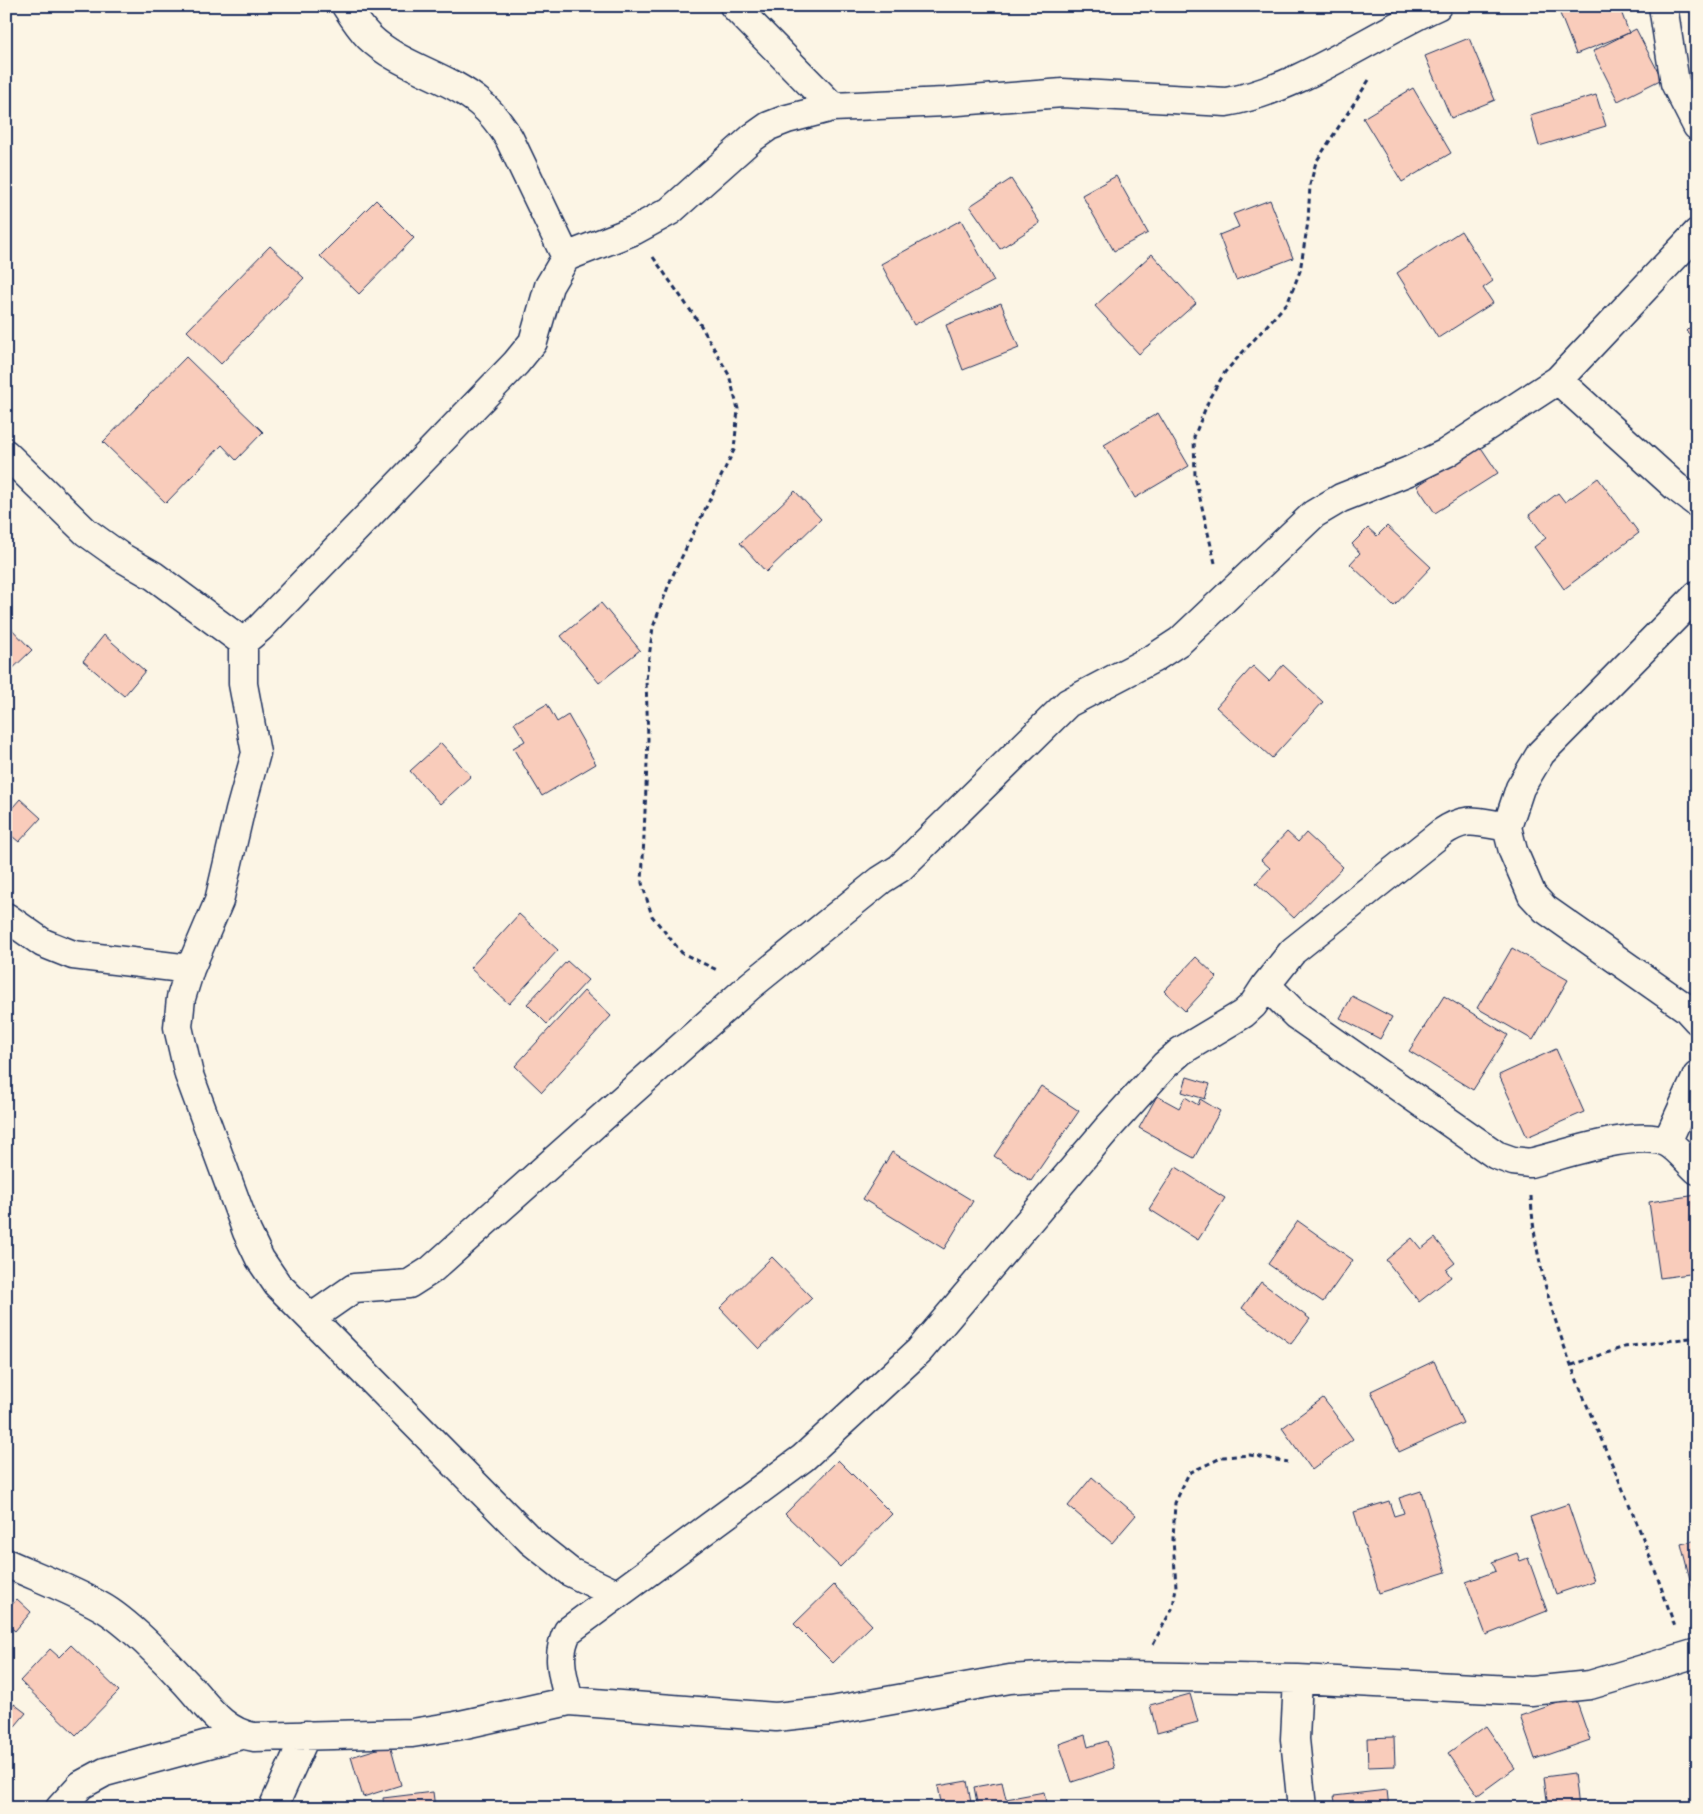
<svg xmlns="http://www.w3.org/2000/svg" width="1703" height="1814" viewBox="0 0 1703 1814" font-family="Sriracha,sans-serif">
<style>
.building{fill:#f9ccbb;stroke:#1b2f5e}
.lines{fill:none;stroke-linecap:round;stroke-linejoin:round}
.minor-casing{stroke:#1b2f5e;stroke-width:31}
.path{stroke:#1b2f5e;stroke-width:3;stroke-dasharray:5 4;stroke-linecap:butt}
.minor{stroke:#fcf5e5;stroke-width:28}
</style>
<rect width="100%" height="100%" fill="#fcf5e5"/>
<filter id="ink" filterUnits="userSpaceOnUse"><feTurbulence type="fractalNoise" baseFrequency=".02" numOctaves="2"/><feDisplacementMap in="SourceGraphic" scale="10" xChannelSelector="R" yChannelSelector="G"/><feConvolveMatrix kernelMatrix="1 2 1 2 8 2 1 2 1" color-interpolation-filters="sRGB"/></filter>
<g filter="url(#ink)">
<path class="building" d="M1557,6H1619L1629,33L1576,54Z
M1636,29L1662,79L1618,101L1593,51Z
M1469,38L1495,100L1451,118L1425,56Z
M1413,88L1451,153L1402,182L1363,118Z
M1596,95L1606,126L1539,146L1530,115Z
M1116,176L1148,233L1114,251L1082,195Z
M1011,179L1040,223L1000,249L970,206Z
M376,200L414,238L359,294L320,256Z
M1270,200L1293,258L1236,280L1219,235L1239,227L1233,214Z
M961,220L994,281L914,325L881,264Z
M1461,231L1493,281L1483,288L1493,303L1438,338L1397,273Z
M270,246L304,278L221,364L187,331Z
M1152,254L1196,303L1139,354L1095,306Z
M1001,303L1019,348L963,370L946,325Z
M1697,320V341L1686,331Z
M186,357L263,432L236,460L222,445L166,503L103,442Z
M1158,413L1189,466L1135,498L1104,445Z
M1480,446L1498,473L1435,513L1417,486Z
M1598,478L1639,533L1564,589L1534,547L1546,538L1529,515L1558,493L1565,502Z
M795,491L821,519L766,572L740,543Z
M1387,526L1431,567L1394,606L1350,564L1360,553L1352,544L1368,528L1377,536Z
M601,603L640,650L599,683L561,636Z
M6,623L32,650L6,675Z
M104,635L145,671L124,696L83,661Z
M1283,665L1323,702L1272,758L1216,707L1253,666L1269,681Z
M547,704L557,722L568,715L596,764L542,796L513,748L525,741L514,723Z
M441,743L471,776L440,804L410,771Z
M20,799L41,818L19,842L6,831V815Z
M1287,832L1298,842L1306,833L1343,867L1294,918L1256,883L1270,868L1261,860Z
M519,914L558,950L509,1004L470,968Z
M1512,948L1568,980L1533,1040L1477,1008Z
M1196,957L1217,977L1185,1011L1164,991Z
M567,961L588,980L547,1024L527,1004Z
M584,991L611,1016L542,1092L515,1066Z
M1352,996L1392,1017L1380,1039L1340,1018Z
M1444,996L1508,1035L1473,1090L1409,1051Z
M1556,1049L1584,1112L1527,1137L1499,1075Z
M1187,1077L1210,1084L1205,1099L1182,1092Z
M1041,1086L1079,1111L1031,1181L994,1156Z
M1157,1096L1179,1108L1185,1097L1198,1105L1200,1099L1220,1111L1194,1158L1139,1128Z
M892,1152L973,1201L944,1249L863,1199Z
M1176,1167L1225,1198L1198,1240L1149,1209Z
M1697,1195V1273L1660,1278L1649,1202Z
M1298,1221L1353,1260L1323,1302L1268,1264Z
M1412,1238L1421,1249L1435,1238L1455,1263L1446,1270L1451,1277L1419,1302L1386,1260Z
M772,1257L812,1298L759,1349L720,1308Z
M1261,1282L1310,1319L1291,1344L1242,1308Z
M1434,1361L1463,1423L1399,1452L1371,1391Z
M1323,1398L1353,1439L1312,1470L1282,1428Z
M838,1460L892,1514L840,1567L785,1514Z
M1092,1477L1136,1515L1112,1543L1068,1506Z
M1421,1491L1446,1572L1379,1593L1354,1512L1389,1501L1394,1516L1404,1513L1399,1498Z
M1568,1504L1594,1581L1556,1594L1530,1517Z
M1697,1540V1598L1695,1599L1681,1544Z
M1517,1553L1520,1561L1528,1558L1547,1611L1486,1635L1466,1582L1496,1571L1492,1562Z
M834,1585L872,1625L833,1663L794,1624Z
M17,1599L31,1612L15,1631L6,1624V1611Z
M71,1645L119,1691L76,1735L20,1681L50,1649L59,1657Z
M1190,1694L1198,1722L1157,1733L1150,1705Z
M1575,1697L1590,1740L1535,1759L1520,1716Z
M14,1704L26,1713L6,1737V1714Z
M1486,1726L1515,1768L1478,1795L1448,1753Z
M1085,1735L1088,1747L1107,1741L1115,1768L1072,1782L1059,1744Z
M1394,1737L1395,1766L1368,1767L1367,1738Z
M390,1745L401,1785L363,1797L351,1757Z
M1574,1773L1578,1808H1548L1544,1777Z
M967,1781L972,1808H942L938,1786Z
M1002,1782L1006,1799L1044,1792L1047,1808H978L974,1787Z
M1387,1790L1389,1808H1336L1334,1796Z
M433,1792L435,1808H384L383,1798Z
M1214,1801L1216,1808H1195Z
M1161,1806V1808H1104Z"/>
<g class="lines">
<g class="minor-casing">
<path id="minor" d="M346,6C353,17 360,28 369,37C400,67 447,75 480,103C492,113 501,125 509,138L566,257
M734,6L833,107
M1663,6L1675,83L1697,126
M1558,380L1676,487L1697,503
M6,454L86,532L121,557L154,576L243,642
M1697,595L1541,753L1520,788L1507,827L1513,851L1532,895L1545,909L1686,1008L1697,1020
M6,917L43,943L73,955L190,969
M1266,985L1296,1015L1496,1155L1513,1161L1530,1163C1564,1155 1635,1129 1666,1142C1677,1147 1688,1162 1697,1170
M1667,1142L1697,1076
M311,1318L354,1288L409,1284L431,1270L750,986L881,880L900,868L1068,703L1154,658L1180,641L1314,514L1341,498L1409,471L1446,453L1558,380L1697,233
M6,1563C37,1577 70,1589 100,1606C126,1620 167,1662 187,1684C207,1706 223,1732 254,1737L412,1733L456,1726L569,1701L776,1717L831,1711L1010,1679L1069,1675L1298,1679L1531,1691L1590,1685L1697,1653
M616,1594L570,1572L531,1541L277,1284L260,1259L247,1232L189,1075L178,1027L181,998L190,969L219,901L240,811L256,753L243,684V642L260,628L516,363L533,342L549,286L566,257L635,230L670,211L752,138L769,126L787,119L833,107L945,102L1063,93L1226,102C1298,90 1371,36 1437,6
M1298,1679L1295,1739L1302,1808
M569,1701C563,1676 555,1655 568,1631L803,1458L919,1351L1106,1130L1165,1065L1181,1051L1243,1014L1253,1005L1266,985L1293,951L1441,833C1467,815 1477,822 1507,827
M60,1808L81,1785L105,1772L241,1735
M273,1808L306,1735"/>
</g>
<path class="path" d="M653,257L700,324L729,375L738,409L734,450L671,579L653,627L646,680L648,739L642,883L652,916L682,953L719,971
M1215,563L1195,477L1194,437L1210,397L1225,372L1288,302L1300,271L1308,222L1310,185L1316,162L1369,80
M1531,1196C1535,1297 1588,1407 1627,1499C1645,1541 1660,1584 1675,1627
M1572,1365L1624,1347L1697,1337
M1153,1644L1173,1607L1176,1587L1173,1539L1175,1503L1189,1473L1223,1457L1250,1455L1288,1462"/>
<use href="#minor" class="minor"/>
</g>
</g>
<rect width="1703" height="1814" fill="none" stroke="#fcf5e5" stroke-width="25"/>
<rect x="12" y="12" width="1678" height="1789" fill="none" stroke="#1b2f5e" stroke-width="2" filter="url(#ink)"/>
</svg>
